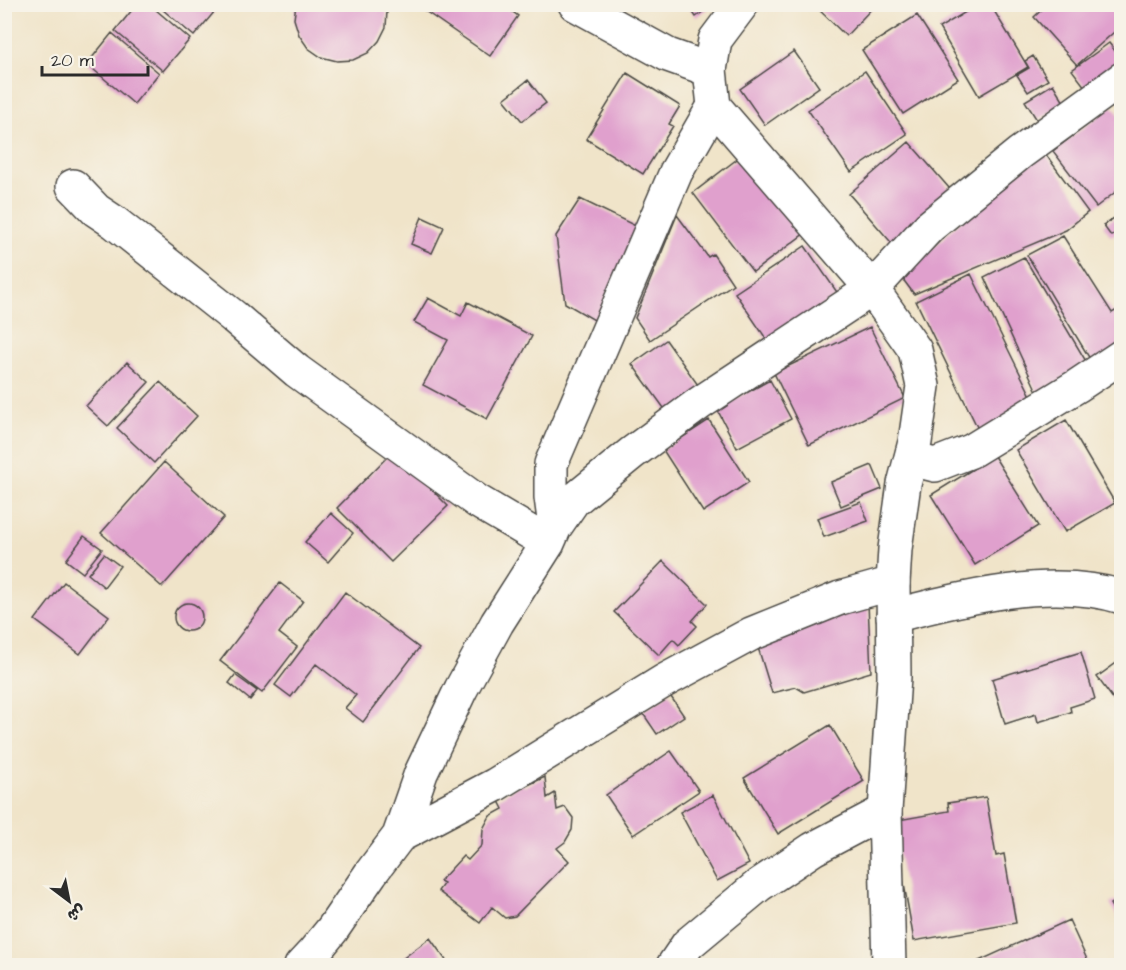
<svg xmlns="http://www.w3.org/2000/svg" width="1126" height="970" viewBox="0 0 1126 970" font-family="'Architects Daughter','Playpen Sans Arabic',sans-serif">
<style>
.building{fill:#e0a0cd}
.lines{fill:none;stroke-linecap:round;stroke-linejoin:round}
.street-casing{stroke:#494743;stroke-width:36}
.secondary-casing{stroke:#494743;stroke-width:36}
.street{stroke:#fff;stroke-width:33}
.secondary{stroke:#fff;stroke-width:33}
</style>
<rect width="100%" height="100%" fill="#f7f3e8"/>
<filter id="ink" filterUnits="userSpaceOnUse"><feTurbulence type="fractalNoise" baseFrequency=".0167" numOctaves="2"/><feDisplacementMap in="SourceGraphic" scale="12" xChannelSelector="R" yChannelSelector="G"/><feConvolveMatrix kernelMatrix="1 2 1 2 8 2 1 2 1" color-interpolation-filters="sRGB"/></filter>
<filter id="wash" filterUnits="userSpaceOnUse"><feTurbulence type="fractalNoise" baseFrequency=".008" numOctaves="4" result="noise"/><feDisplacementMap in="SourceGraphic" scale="24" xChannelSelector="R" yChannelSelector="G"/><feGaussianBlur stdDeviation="1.35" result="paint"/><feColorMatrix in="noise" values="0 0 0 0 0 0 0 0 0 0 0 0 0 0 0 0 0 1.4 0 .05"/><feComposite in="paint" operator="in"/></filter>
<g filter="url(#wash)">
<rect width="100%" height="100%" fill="#f0e4c9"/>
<g id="blocks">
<path class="building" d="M137,4H149L190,39L163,71L115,31Z
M156,4H221L194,36Z
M296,4H386L387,11L386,27L379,41L368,53L353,60L337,61L321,57L308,48L299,35L294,19Z
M415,4H502L518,16L490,56Z
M687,4H713L696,17Z
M813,4H876L846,36Z
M979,4H990L1028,67L979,96L939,28Z
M1048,4H1109L1122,19V25L1077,65L1034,17Z
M917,15L958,79L903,114L862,50Z
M112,33L159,73L134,104L87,64Z
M1109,43L1122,60V67L1088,91L1072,70Z
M794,51L819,87L765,125L740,89Z
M1033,56L1048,80L1028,92L1017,75L1029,68L1025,61Z
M865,71L907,134L851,172L808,110Z
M627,73L680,106L669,124L673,126L643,174L586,139Z
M528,80L546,103L522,121L504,99Z
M1053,84L1065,104L1037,120L1025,101Z
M1112,106L1122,118V187L1096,207L1053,151Z
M909,142L956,196L896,248L849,194Z
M1044,152L1088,212L1066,230L914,294L902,278L981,201Z
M745,153L805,233L753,272L693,193Z
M580,199L642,229L601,324L565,303L556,236Z
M1122,213V229L1111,236L1103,225Z
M677,215L708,257L713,254L733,284L650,340L635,318Z
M422,217L444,227L432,253L411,244Z
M1063,236L1112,313L1122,307V347L1093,364L1027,255Z
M805,246L839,295L769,343L735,293Z
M1024,257L1090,368L1041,400L984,277Z
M971,274L1037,408L981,435L916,301Z
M428,298L461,316L468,302L532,336L487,419L423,385L448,340L414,322Z
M870,327L905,398L809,445L774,373Z
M666,340L703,392L669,415L632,364Z
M127,362L149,382L108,426L86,406Z
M770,380L791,419L737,448L717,409Z
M160,382L197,416L154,463L117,428Z
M709,420L749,482L703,512L663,450Z
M1066,420L1115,503L1065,532L1016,450Z
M393,451L448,506L391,562L337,508Z
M994,456L1038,526L975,565L931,495Z
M164,462L224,517L162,587L101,533Z
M872,465L882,489L841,506L831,482Z
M861,502L868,521L824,537L817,518Z
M331,513L353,533L328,562L305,542Z
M84,536L102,549L83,573L66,560Z
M104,554L120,566L104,587L88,574Z
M663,561L707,604L692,621L697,626L679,645L673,639L659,655L614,612Z
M64,582L109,616L80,654L35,620Z
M280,583L303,601L279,633L297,647L262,693L220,661Z
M345,592L419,648L363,722L345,708L356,695L316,664L291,697L275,685Z
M174 617a14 14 0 1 1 28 0a14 14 0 1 1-28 0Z
M868,603L871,672L804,692L796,687L772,693L756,641Z
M1081,652L1095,699L1070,707L1071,712L1038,722L1036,714L1005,724L992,679Z
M1122,659V711L1097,677Z
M235,675L257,691L250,700L229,683Z
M669,694L684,716L657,734L642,712Z
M830,725L864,781L778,834L744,778Z
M671,751L699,791L633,835L606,795Z
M545,777L547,798L555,793L557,810L565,807L573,818L572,830L565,842L557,848L569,861L515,916L505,918L492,907L480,923L438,891L444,883L440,881L463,856L468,860L482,845L483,829L490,816L503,809L498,799L522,783L524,787Z
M713,795L749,864L717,881L680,812Z
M986,797L996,856L1004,854L1016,923L914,941L893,821L949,811L948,803Z
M1122,898V924L1110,904Z
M1069,920L1090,966H968Z
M430,938L450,966H393Z
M1122,958V966H1108Z"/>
</g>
</g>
<g filter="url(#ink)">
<use href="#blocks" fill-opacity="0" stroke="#494743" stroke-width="1.5"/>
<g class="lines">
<g class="street-casing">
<path id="street" d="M575,4L668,55L710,70
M73,186L96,210L114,222L234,317L297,371L477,501L548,543
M911,459L935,465L971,451L1077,386L1122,356
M555,527L573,501L632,453L700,403L872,289L929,227L1020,153L1122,79
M893,616C962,598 1051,575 1122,597
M399,836L495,785L664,681L751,634L840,598L893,583
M301,966L314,952L332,930L371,873L399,836L421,773L461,689L497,623L548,543L555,527L551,497V464L676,172L714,106
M673,966L688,944L759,885L813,849L885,811"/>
</g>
<g class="secondary-casing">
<path id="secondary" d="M742,4L715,40L710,70L714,106L872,289L915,350L923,386L915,442L904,484L895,549L893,583L894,677L885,811L889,966"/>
</g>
<use href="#street" class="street"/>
<use href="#secondary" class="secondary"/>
</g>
</g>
<rect width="1126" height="970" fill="none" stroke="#f7f3e8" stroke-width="24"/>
<g transform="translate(69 901) rotate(148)" stroke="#f7f3e8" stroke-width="4.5" paint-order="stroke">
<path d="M0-4.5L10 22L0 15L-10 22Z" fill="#2b2b2b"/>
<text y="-9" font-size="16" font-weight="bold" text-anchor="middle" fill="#2b2b2b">ش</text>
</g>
<path d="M42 66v9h106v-9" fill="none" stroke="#2b2b2b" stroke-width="3"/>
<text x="51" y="66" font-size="18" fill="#2b2b2b" stroke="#f7f3e8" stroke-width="4.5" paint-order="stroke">20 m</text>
</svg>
